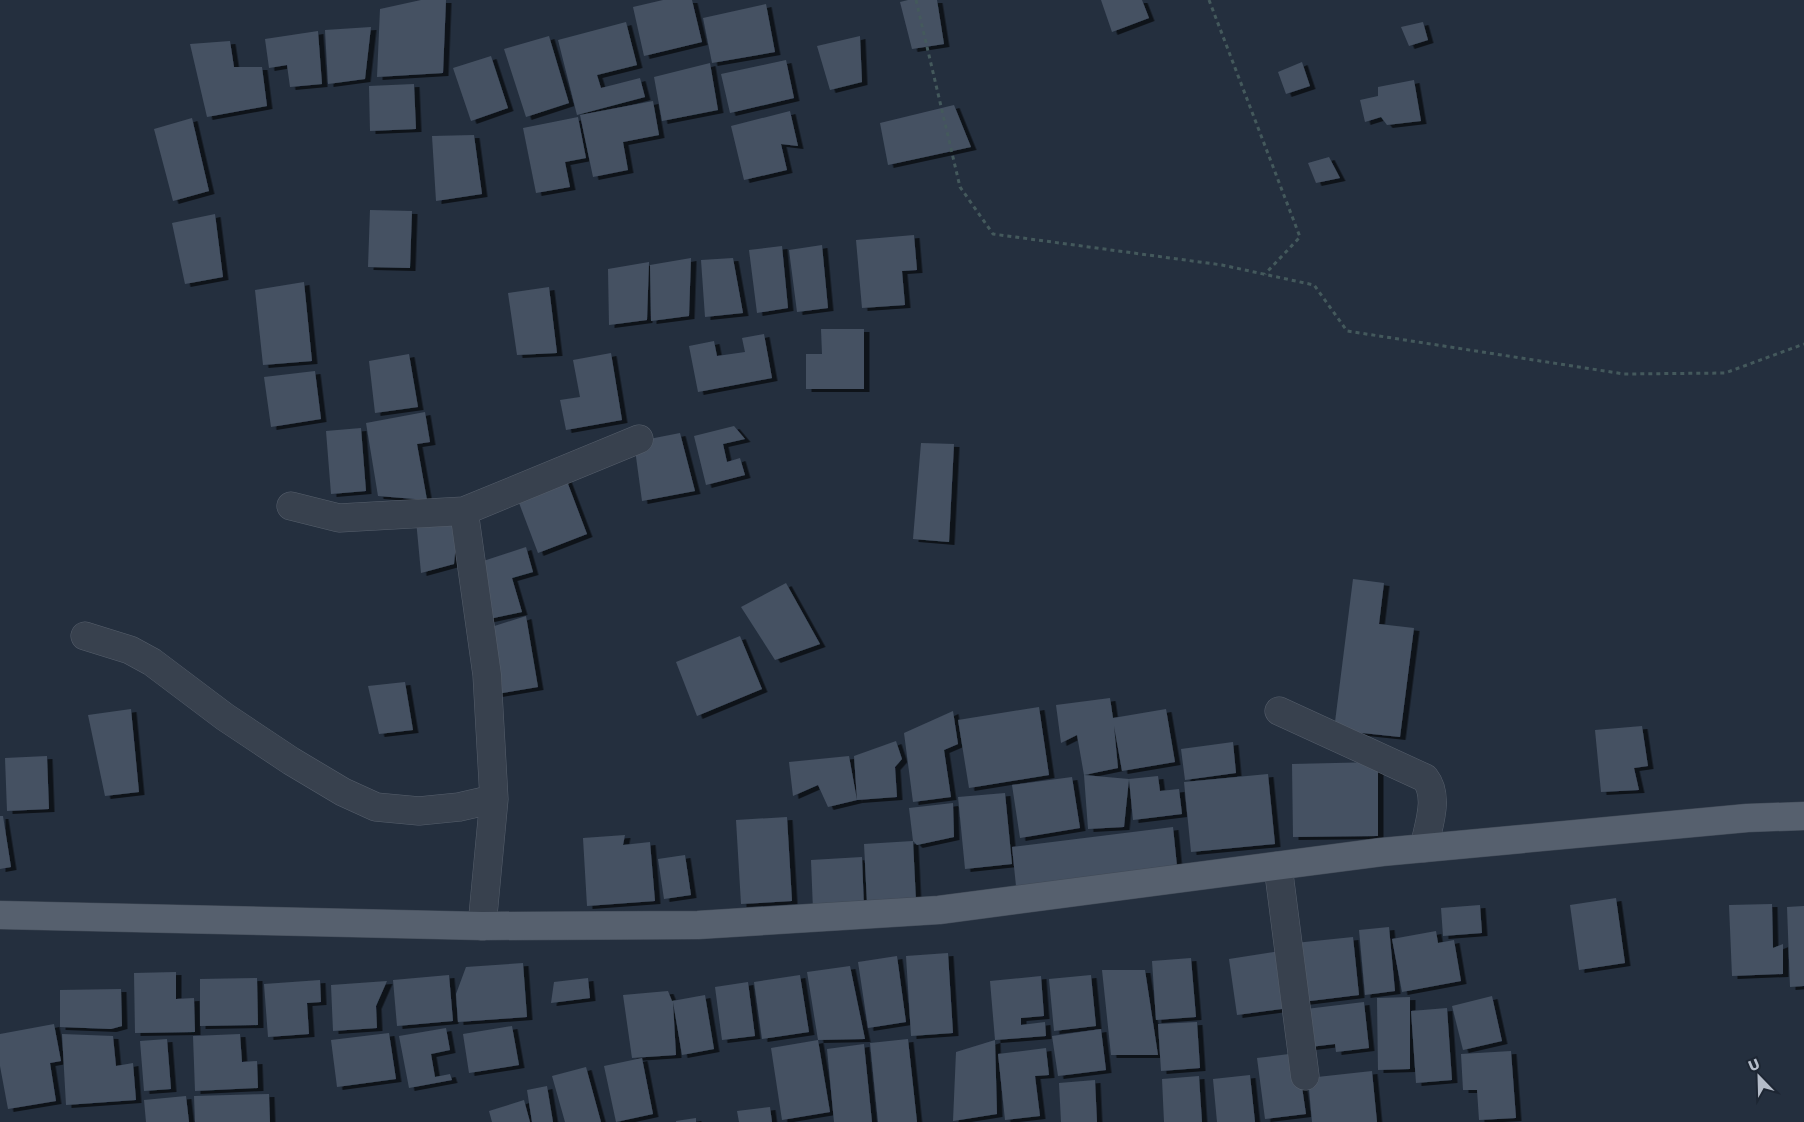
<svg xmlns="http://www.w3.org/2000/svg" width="1804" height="1122" viewBox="0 0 1804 1122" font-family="'DejaVu Sans',sans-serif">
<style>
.building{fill:#455162;filter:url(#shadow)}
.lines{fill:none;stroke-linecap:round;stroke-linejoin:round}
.minor-casing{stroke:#565f6c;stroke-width:29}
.major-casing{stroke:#414a57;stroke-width:29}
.path{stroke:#44595c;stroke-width:3;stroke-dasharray:4 4;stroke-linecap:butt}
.minor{stroke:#38414e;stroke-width:28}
.major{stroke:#56606e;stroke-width:28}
</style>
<defs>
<filter id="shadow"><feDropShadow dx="5.5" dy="3" stdDeviation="0" flood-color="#0009"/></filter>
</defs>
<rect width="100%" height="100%" fill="#242f3e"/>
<path class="building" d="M421,0H446L443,73L377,77L380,9Z
M663,0H692L702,42L644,56L633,7Z
M908,0H937L944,44L912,49L900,2Z
M1101,0H1142L1149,18L1112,32Z
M766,4L775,52L712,63L703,18Z
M626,22L637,65L597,75L601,88L640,78L645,97L577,115L558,40Z
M1423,22L1428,40L1409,46L1401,27Z
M371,27L365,79L328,84L325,30Z
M318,31L322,84L290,87L287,65L269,68L265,39Z
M549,36L569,103L526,117L504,49Z
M860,36L862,82L830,90L817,46Z
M230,41L234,67H262L267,106L207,117L190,44Z
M491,56L508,108L471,121L453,68Z
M786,60L794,98L730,113L721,74Z
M1302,62L1310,86L1286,94L1278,72Z
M710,63L718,110L662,121L654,77Z
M1414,80L1421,121L1387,125L1381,117L1365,122L1360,100L1378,96V87Z
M414,84L416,129L370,131L369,86Z
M653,101L659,135L623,142L628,170L593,177L580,115Z
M954,105L971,147L888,165L880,123Z
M790,111L798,146L781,144L787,170L744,180L731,126Z
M578,117L586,158L565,162L570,187L536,193L523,128Z
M192,118L209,191L173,201L154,129Z
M474,135L482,194L436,201L432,136Z
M1329,157L1340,178L1316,183L1308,163Z
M370,210L412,211L410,268L368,267Z
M215,214L223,277L185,284L172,223Z
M914,235L917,270L902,271L905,305L862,308L856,240Z
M822,245L828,308L797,312L789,250Z
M782,246L788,308L757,313L749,250Z
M691,258L689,316L651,321L650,265Z
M733,258L743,313L705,317L701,260Z
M649,262L647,320L609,325L608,269Z
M304,282L312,361L263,365L255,290Z
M549,287L557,353L517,355L508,293Z
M821,329H864V389H806V354H822Z
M764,334L772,378L698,392L689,346L714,341L717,356L745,352L742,338Z
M611,353L622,420L566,430L560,400L580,397L573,360Z
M409,354L418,407L375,413L369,361Z
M315,371L321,419L271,427L264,377Z
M425,412L430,442L417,444L427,500L378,496L366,423Z
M734,426L745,439L723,444L727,462L740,458L745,475L706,485L694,436Z
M361,428L366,491L331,494L326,431Z
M680,433L695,491L642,501L634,442Z
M921,443L954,444L949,542L913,539Z
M565,476L587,534L538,553L516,495Z
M459,513L454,564L421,573L416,520Z
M526,547L533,572L512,578L522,612L480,621L462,568Z
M1353,579L1384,583L1379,624L1414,628L1400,737L1334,730Z
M786,583L820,644L775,660L741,607Z
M526,616L538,687L491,695L482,630Z
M740,636L762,689L697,716L676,662Z
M405,682L413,730L379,734L368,686Z
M1110,698L1113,718L1166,709L1175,762L1122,771L1114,726L1118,768L1084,775L1077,735L1061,743L1056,705Z
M1039,707L1049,775L969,788L958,720Z
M131,709L139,792L105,796L88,715Z
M953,711L958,744L944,750L951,797L913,802L904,733Z
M1642,726L1648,766L1634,768L1639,790L1601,792L1595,730Z
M896,741L902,759L895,767L897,797L857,800L854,756Z
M1233,742L1236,773L1185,780L1181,749Z
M47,756L49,809L7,811L5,758Z
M849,756L857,800L828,807L818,785L793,796L789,762Z
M1378,762V836L1293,837L1292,764Z
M1268,774L1275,844L1191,852L1184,782Z
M1084,775L1129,779L1124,827L1088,829Z
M1158,776L1160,791L1179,789L1182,814L1133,820L1129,779Z
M1072,777L1080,828L1020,838L1012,785Z
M1005,793L1012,864L965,869L958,797Z
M953,803L954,837L917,845L913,841L909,808Z
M0,816H3L11,867L0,869Z
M787,817L792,901L741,904L736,820Z
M1173,827L1177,866L1016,886L1012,847Z
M625,835L623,845L650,842L655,901L587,906L583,838Z
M913,841L916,901L867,903L864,844Z
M685,855L691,895L664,899L658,859Z
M862,857L864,908L813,910L811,860Z
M1616,898L1625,963L1579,970L1570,905Z
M1772,904L1773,948L1783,944V974L1732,976L1729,905Z
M1480,905L1482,933L1443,936L1441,908Z
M1804,906V986L1790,987L1787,907Z
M1389,927L1395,991L1365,995L1359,930Z
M1436,931L1438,943L1454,940L1461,981L1402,992L1392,939Z
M1353,937L1359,995L1302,1002L1295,943Z
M1280,951L1289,1008L1237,1015L1229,959Z
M948,953L953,1033L911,1036L906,956Z
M897,956L906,1022L868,1028L858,962Z
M1191,958L1196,1017L1156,1020L1152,961Z
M523,963L527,1017L458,1022L456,994L466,967Z
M850,966L865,1039L818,1040L807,972Z
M1102,970H1145L1158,1055H1111Z
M176,972V999L194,998L195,1032L135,1033L134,973Z
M449,975L453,1021L397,1026L393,980Z
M800,975L809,1032L762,1039L754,982Z
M1091,975L1096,1026L1054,1031L1049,979Z
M1041,976L1044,1016L1021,1018V1025L1045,1022L1046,1036L995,1040L990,981Z
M257,978L258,1025L200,1026V979Z
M588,978L590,998L551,1003L554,982Z
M320,980L321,1002L307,1003L309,1034L268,1037L264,984Z
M387,981L376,1006L377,1028L333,1031L331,985Z
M748,982L755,1036L722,1040L715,987Z
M121,989L122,1026L111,1029L60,1027V990Z
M668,991L672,1001L705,995L714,1049L682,1055L673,1002L676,1055L632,1058L623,995Z
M1492,996L1502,1041L1463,1050L1452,1006Z
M1410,997V1069L1378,1070L1377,998Z
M1364,1002L1369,1048L1336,1052L1335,1044L1310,1047L1306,1009Z
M1447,1008L1452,1080L1416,1083L1411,1011Z
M1197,1022L1200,1068L1161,1071L1158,1024Z
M54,1024L61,1061L50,1063L56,1101L8,1109L0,1066V1034Z
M512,1026L519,1065L469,1073L463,1034Z
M446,1028L450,1050L431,1054L435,1077L450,1074L452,1080L409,1088L399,1036Z
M1101,1029L1106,1070L1058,1076L1052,1036Z
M389,1033L396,1079L337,1087L331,1040Z
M62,1034L113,1036L116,1066L133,1063L136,1100L66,1105Z
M240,1034L242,1062L257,1061L258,1088L195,1091L193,1036Z
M167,1039L171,1089L144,1091L140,1041Z
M908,1039L917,1122H878L870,1043Z
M818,1040L830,1112L782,1120L771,1048Z
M995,1040L997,1114L953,1121L956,1052Z
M864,1044L872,1122H834L827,1049Z
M1046,1048L1049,1075L1035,1076L1040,1116L1005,1120L998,1054Z
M1511,1051L1516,1118L1479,1120L1477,1090H1463L1461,1054Z
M1297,1053L1306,1114L1265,1119L1257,1058Z
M642,1058L653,1114L616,1122L604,1066Z
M586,1067L601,1122H565L552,1076Z
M1372,1071L1377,1122H1312L1308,1078Z
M1250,1075L1255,1122H1217L1213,1079Z
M1199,1076L1202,1122H1164L1162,1079Z
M1095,1080L1097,1122H1061L1059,1083Z
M547,1086L553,1122H532L527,1090Z
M269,1094L270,1122H195L194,1096Z
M186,1096L189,1122H146L144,1100Z
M524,1100L530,1122H492L489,1111Z
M770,1107L772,1122H739L737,1111Z
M696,1118V1122H676V1121Z"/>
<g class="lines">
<g class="minor-casing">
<path id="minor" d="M291,506L339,518L464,511L487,675L494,799L482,926
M464,511L639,439
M85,636L130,650L152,662L225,717L291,761L343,792L376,807L419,811L459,807L494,799
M1279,711L1425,778C1440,797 1428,826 1424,848
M1278,866L1305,1076"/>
</g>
<g class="major-casing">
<path id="major" d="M0,915L482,926L698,925L939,910L1382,852L1747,818L1804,816"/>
</g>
<path class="path" d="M916,0L960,187L993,234L1222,265L1314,285L1347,331L1624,374L1725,373L1804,344
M1209,0L1300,237L1265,274"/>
<use href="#minor" class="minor"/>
<use href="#major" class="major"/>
</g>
<g transform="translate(1759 1077) rotate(337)" stroke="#1d2633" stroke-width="4" paint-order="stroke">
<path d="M0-4L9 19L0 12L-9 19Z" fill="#b4bcc9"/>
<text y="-8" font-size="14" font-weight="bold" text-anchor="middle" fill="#b4bcc9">U</text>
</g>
</svg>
